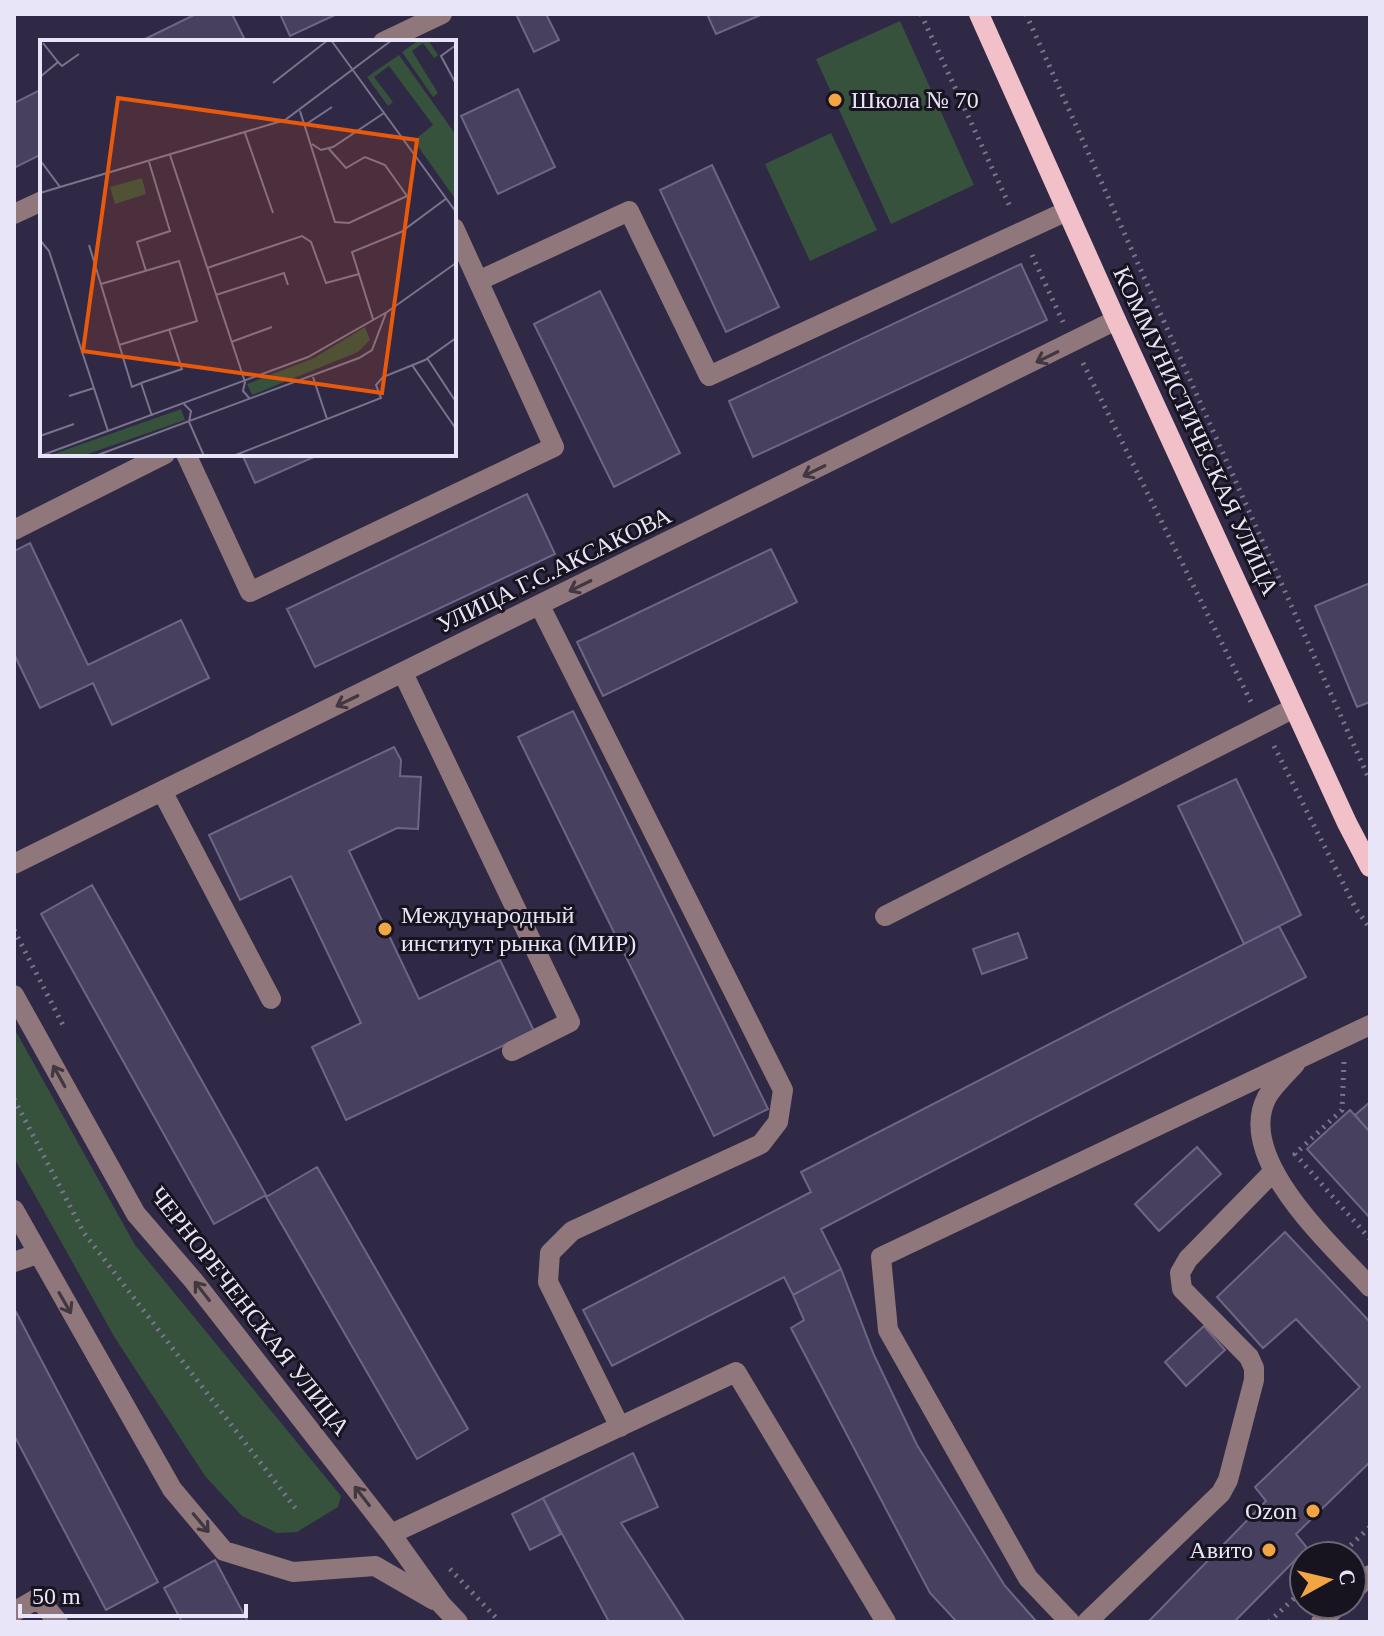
<svg xmlns="http://www.w3.org/2000/svg" width="1384" height="1636" viewBox="0 0 1384 1636" font-family="Georgia,serif">
<style>
.green{fill:#36513c}
.building{fill:#47405e;stroke:#6d6686;stroke-width:2}
.lines{fill:none;stroke-linecap:round;stroke-linejoin:round}
.path{stroke:#7a758e;stroke-width:5;stroke-dasharray:2 6;stroke-linecap:butt}
.minor{stroke:#8f777b;stroke-width:20}
.major{stroke:#f1c0c9;stroke-width:20}
.oneway{stroke:#413740}
.poi-dot{fill:#f3a443;stroke:#171420;stroke-width:3}
.labels{text-anchor:middle;stroke-width:6;stroke-linejoin:round;paint-order:stroke}
.poi-label{font-size:24px;fill:#e8e5f8;stroke:#171420;text-anchor:start}
.street-label{font-size:24px;fill:#e8e5f8;stroke:#171420}
.inset-road{fill:none;stroke:#79748d;stroke-width:2}
.view{fill:#e8590c;fill-opacity:0.15;stroke:#e8590c;stroke-width:4}
.inset-edge{fill:none;stroke:#e8e5f8;stroke-width:4}
</style>
<rect width="100%" height="100%" fill="#2f2945"/>
<path class="green" d="M900,21L974,185L891,224L816,59Z
M831,133L877,230L810,261L765,164Z
M14,1028L135,1245L341,1496L338,1507L297,1532L277,1533L242,1516L205,1476L115,1338L14,1158Z"/>
<path class="building" d="M196,14H232L246,42H139Z
M280,14H337L290,36Z
M516,14H546L559,40L534,52Z
M707,14H763L716,34Z
M42,89V154L14,168V103Z
M518,89L555,167L498,194L461,116Z
M712,165L779,307L726,332L660,190Z
M1021,264L1047,320L753,457L729,401Z
M600,291L680,453L614,487L534,324Z
M242,454H313L314,457L255,483Z
M527,494L555,554L315,667L287,609Z
M30,543L88,665L181,620L209,678L112,725L93,683L40,708L14,654V551Z
M771,549L797,602L603,696L577,642Z
M1370,583V702L1357,707L1315,606Z
M573,711L768,1109L714,1136L518,737Z
M394,747L401,760L400,776L421,777L418,829L397,828L349,851L419,999L500,960L534,1031L346,1120L312,1047L361,1023L291,876L240,900L209,835Z
M1236,779L1301,915L1244,944L1178,806Z
M92,885L266,1195L214,1224L41,914Z
M1279,926L1306,977L821,1229L841,1269L793,1295L784,1277L612,1366L583,1310L811,1192L801,1172Z
M1018,933L1027,958L982,974L973,949Z
M1370,1102V1132L1355,1115Z
M1350,1110L1370,1132V1218L1307,1149Z
M1197,1147L1221,1174L1159,1231L1135,1204Z
M317,1167L468,1429L417,1459L266,1197Z
M1285,1232L1370,1322V1462L1296,1534L1307,1548L1234,1622H1148L1266,1501L1255,1487L1360,1387L1296,1319L1263,1348L1217,1297Z
M841,1269L874,1355L917,1445L1005,1586L1037,1622H957L930,1593L791,1328L804,1320L793,1295Z
M16,1312L158,1582L106,1610L14,1435V1313Z
M1204,1326L1225,1350L1186,1386L1165,1362Z
M633,1453L658,1507L621,1523L685,1622H609L543,1498Z
M543,1498L561,1534L530,1550L512,1514Z
M215,1560L248,1622H182L164,1588Z"/>
<g class="lines">
<path class="path" d="M921,14L1011,209
M1026,14L1370,781
M1032,255L1063,322
M1083,363L1251,702
M1274,746L1356,909L1370,928
M14,930L65,1029
M1344,1062L1342,1110L1295,1154L1370,1239
M14,1099L84,1233L296,1509
M1339,1556L1370,1527
M450,1569L500,1622
M1269,1622L1304,1589"/>
<path class="minor" d="M383,42L442,14
M14,214L42,201
M478,281L629,211L709,376L1067,211
M186,454L250,592L554,447L454,228
M14,530L165,454
M540,606L783,1090L778,1122L761,1144L572,1231L550,1253L548,1282L620,1427
M403,673L570,1022L512,1051
M162,791L271,999
M14,864L1116,320
M885,916L1294,708
M14,995L136,1214L193,1280L391,1534L441,1604L458,1622
M1295,1064C1286,1074 1273,1086 1267,1097C1234,1159 1333,1246 1370,1287
M14,1210L172,1489L224,1551L293,1572L375,1566L434,1600
M14,1262L37,1254
M391,1534L736,1372L886,1622
M1352,1592L1370,1575
M14,1612L38,1598L58,1622
M1070,1622L1028,1578L888,1330L881,1257L1370,1025
M1087,1622L1221,1493L1228,1480L1254,1380V1368L1249,1357L1182,1289L1180,1273L1188,1259L1274,1171
M1321,1622L1340,1604"/>
<path class="major" d="M979,14L1116,320L1347,823L1370,867"/>
</g>
<defs><path id="oneway-shaft" d="M-6 0H5M1.5-3L5.5 0L1.5 3" fill="none" stroke-width="1.6" stroke-linecap="round" stroke-linejoin="round" transform="scale(2)"/></defs>
<g class="oneway">
<use href="#oneway-shaft" transform="translate(1047 357) rotate(154)"/>
<use href="#oneway-shaft" transform="translate(814 471) rotate(154)"/>
<use href="#oneway-shaft" transform="translate(580 586) rotate(154)"/>
<use href="#oneway-shaft" transform="translate(347 701) rotate(154)"/>
<use href="#oneway-shaft" transform="translate(59 1076) rotate(-119)"/>
<use href="#oneway-shaft" transform="translate(202 1291) rotate(-128)"/>
<use href="#oneway-shaft" transform="translate(65 1303) rotate(60)"/>
<use href="#oneway-shaft" transform="translate(362 1496) rotate(-128)"/>
<use href="#oneway-shaft" transform="translate(201 1523) rotate(50)"/>
</g>
<g class="poi-dot">
<circle cx="835" cy="100" r="8"/>
<circle cx="385" cy="929" r="8"/>
<circle cx="1313" cy="1511" r="8"/>
<circle cx="1269" cy="1550" r="8"/>
</g>
<g class="labels">
<g class="poi-label">
<text x="851" y="108">Школа № 70</text>
<text x="401" y="923">Международный<tspan x="401" dy="28">институт рынка (МИР)</tspan></text>
<text x="1297" y="1519" text-anchor="end">Ozon</text>
<text x="1253" y="1558" text-anchor="end">Авито</text>
</g>
<g class="street-label">
<text transform="translate(1196 431) rotate(65)" y="8">КОММУНИСТИЧЕСКАЯ УЛИЦА</text>
<text transform="translate(554 570) rotate(-26)" y="8">УЛИЦА Г.С.АКСАКОВА</text>
<text transform="translate(250 1311) rotate(52)" y="8">ЧЕРНОРЕЧЕНСКАЯ УЛИЦА</text>
</g>
</g>
<g transform="translate(40 40)">
<rect width="416" height="416" fill="#2f2945"/>
<path d="M379,0H388L398,15L394,18L383,3L372,11L398,53L393,57L362,12ZM359,15L416,95V160L377,105L378,97L393,85L349,26L334,37L353,62L348,66L327,37ZM102,138L106,154L75,164L70,147ZM325,287L330,300L318,312L212,355L207,344L274,318ZM141,369L145,380L42,416H8Z" fill="#36513c"/>
<path class="inset-road" d="M291,0L416,172M416,5L401,16L416,44M18,22L22,26L39,14M0,37L18,22L3,3M233,43L288,0M260,71L295,182L309,183L367,156L345,125L325,117L306,128L289,109M265,85L292,67M205,93L233,173M272,104L281,110L293,107L344,73M130,115L205,342L203,351L210,359M0,120L20,147M0,153L245,80L352,0M0,200L9,211L68,391M49,205L92,347L101,343L112,376M167,228L262,196L271,202L286,243L319,234M106,231L97,202L130,191L109,122M61,244L139,221L157,281L79,305M176,255L244,233L248,245M333,279L312,212L361,192L407,158M191,302L232,287M387,318L416,362M372,325L416,389M273,337L287,379M101,343L142,329L129,289M29,356L54,348M144,364L151,371L149,382L164,416M0,396L34,384M0,416L268,317L347,272L416,223M55,416L319,318L332,310L346,273M193,416L341,358L336,345L343,337L385,320L416,298"/>
<path class="view" d="M78,58L377,100L342,353L43,311Z"/>
<rect width="416" height="416" class="inset-edge"/>
</g>
<rect width="1384" height="1636" fill="none" stroke="#e8e5f8" stroke-width="32"/>
<g transform="translate(1328 1580) rotate(82)"><circle r="38" fill="#171420" stroke="#6b6876" stroke-width="2"/>
<path d="M0-6L14 30L0 20L-14 30Z" fill="#f3a443"/>
<text y="-12" font-size="22" font-weight="bold" text-anchor="middle" fill="#e8e5f8">С</text>
</g>
<path d="M20 1604v12h226v-12" fill="none" stroke="#e8e5f8" stroke-width="4"/>
<text x="32" y="1604" font-size="24" fill="#e8e5f8" stroke="#171420" stroke-width="6" paint-order="stroke">50 m</text>
</svg>
